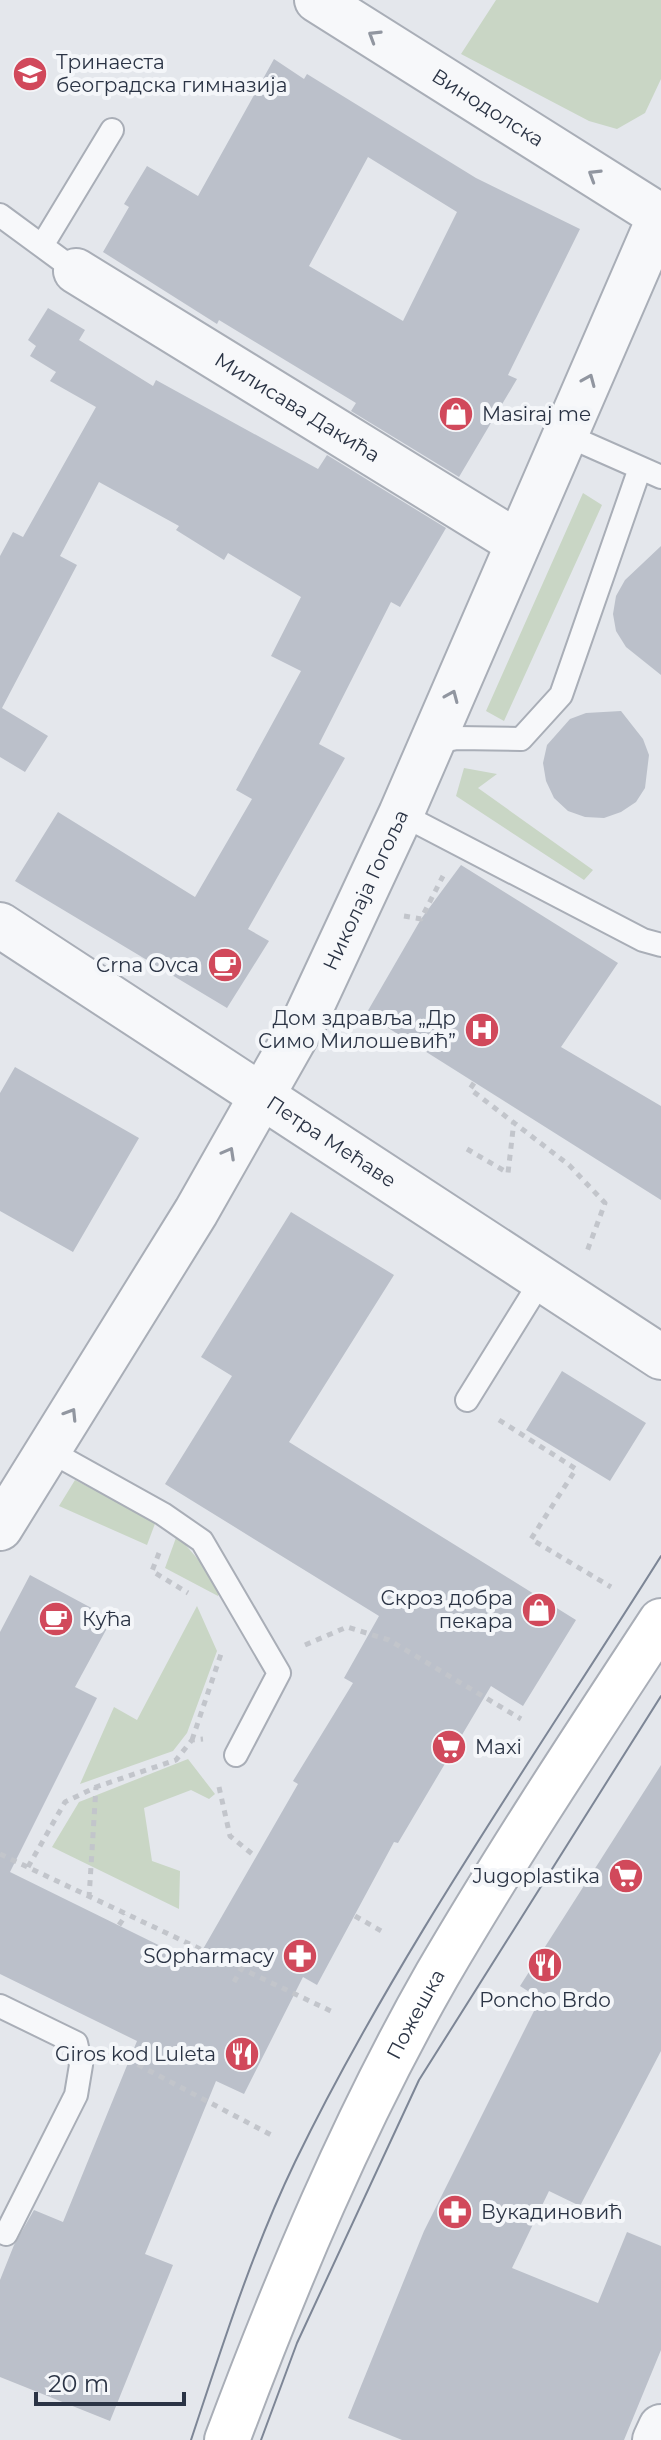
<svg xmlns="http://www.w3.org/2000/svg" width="661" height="2440" viewBox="0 0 661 2440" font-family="Montserrat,sans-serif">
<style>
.green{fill:#c9d6c5}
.building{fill:#bbc0ca;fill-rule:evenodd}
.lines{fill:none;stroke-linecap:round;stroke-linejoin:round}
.service-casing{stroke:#a9aeb7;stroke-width:26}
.minor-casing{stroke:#a9aeb7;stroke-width:48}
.secondary-casing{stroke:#a9aeb7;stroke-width:48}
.path{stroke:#c2c5cb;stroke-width:5;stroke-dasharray:6 6;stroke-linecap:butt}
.service{stroke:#f7f8fa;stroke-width:22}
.minor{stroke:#f7f8fa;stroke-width:44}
.secondary{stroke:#fff;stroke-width:44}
.tram{stroke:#7d8696;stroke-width:2}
.oneway{stroke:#9196a0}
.labels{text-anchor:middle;stroke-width:8;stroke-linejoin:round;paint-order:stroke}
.poi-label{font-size:20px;fill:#2b3445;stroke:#f4f6f9;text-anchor:end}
.street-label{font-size:20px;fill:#2b3445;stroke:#f4f6f9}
</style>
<rect width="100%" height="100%" fill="#e4e7ec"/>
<path class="green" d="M496,0H661V79L645,113L617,129L589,121L461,54Z
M583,493L602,505L504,721L486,711Z
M464,768L497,774L478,788L593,870L584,880L456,796Z
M75,1480L156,1521L147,1545L59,1506Z
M177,1535L221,1586L218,1596L165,1568Z
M197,1606L217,1651L187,1733L173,1751L80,1784L114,1707L137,1720Z
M188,1759L215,1794L209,1799L191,1790L144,1808L152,1861L180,1871L179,1909L52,1847L79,1802Z"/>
<path class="building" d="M274,59L304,79L307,74L476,178L580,229L508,375L517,379L459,477L351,411L356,403L219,320L217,324L103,252L129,207L124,204L147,166L198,196ZM368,157L457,212L403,321L309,266Z
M48,308L85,330L79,340L153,386L156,380L318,469L327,455L446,528L400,607L391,602L319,744L345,758L248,929L269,941L227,1008L15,881L58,812L195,897L252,799L236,790L301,671L271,656L301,597L228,553L224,560L176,530L179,526L99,482L60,556L77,565L2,708L48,736L25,772L0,757V556L13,532L23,537L96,407L50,381L56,372L30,356L36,346L28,340Z
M661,546V675L626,647L616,631L613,614L616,596L625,580Z
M621,711L643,739L649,755L645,788L636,802L621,812L604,818L585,817L568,811L554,798L546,781L543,763L547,745L570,719L586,713Z
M461,865L618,963L561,1047L661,1106V1200L366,1014L421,919Z
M15,1067L139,1138L73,1252L0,1211V1093Z
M291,1212L394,1275L289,1442L576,1620L523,1706L491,1686L398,1843L394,1842L317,1985L303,1977L244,2094L216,2081L145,2254L173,2265L110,2421L0,2377V2280L14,2245L34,2210L63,2222L137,2041L0,1974V1632L30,1575L112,1619L75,1687L97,1698L10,1872L195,1963L298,1784L293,1781L353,1683L344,1678L379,1616L165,1484L232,1376L201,1357Z
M562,1371L646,1423L610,1481L526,1430Z
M661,1765V2051L580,2206L549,2191L512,2268L598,2303L627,2232L661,2246V2350L624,2440H402L348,2418L424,2231L540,1999L520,1986Z"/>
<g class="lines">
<g class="service-casing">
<path id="service" d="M0,215L76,271
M43,244L112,130
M566,435L661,477
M431,743L457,738L521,739L561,695L640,468
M401,814L643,940L661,945
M467,1400L542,1279
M48,1450L163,1514L202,1541L279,1673L236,1755
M0,2006L76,2043L81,2065L76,2095L6,2234"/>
</g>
<g class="minor-casing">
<g id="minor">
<path id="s1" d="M317,0L660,216"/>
<path id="s2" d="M76,271L518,543"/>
<path id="s3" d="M0,925L661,1357"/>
<path id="s4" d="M0,1528L196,1212L306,1018L401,814L661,214"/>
<path d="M655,2440L661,2427"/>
</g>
</g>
<g class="secondary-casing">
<g id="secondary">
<path id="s5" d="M227,2440C286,2282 353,2122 437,1975C507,1855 585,1737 661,1621"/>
</g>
</g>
<path class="path" d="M404,916L421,919L443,876
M474,1083L470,1089L569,1165L605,1203L586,1254
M467,1149L508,1173L514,1121
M499,1420L576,1469L531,1539L611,1587
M159,1553L152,1571L188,1593
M305,1645L347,1627L389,1640L521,1719
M192,1740L222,1651
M219,1787L230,1836L256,1857
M0,1854L335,2013
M28,1867L65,1802L96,1787L176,1760L192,1740L203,1739
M89,1898L96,1787
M355,1916L383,1932
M119,1925L126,1915
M234,1982L242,1968
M115,2062L129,2060L275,2137"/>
<use href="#service" class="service"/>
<use href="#minor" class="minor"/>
<use href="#secondary" class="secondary"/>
<path class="tram" d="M191,2440C222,2347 252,2251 295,2162C396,1954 537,1753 661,1556
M261,2440L297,2343L419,2080L661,1696"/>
</g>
<defs><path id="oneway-chevron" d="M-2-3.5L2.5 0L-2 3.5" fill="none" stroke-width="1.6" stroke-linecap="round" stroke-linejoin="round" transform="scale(2)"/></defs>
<g class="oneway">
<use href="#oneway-chevron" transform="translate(374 36) rotate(-148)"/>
<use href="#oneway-chevron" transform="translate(594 175) rotate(-148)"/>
<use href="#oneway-chevron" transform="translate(589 380) rotate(-67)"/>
<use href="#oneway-chevron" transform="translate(452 696) rotate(-67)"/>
<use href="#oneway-chevron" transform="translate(229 1153) rotate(-61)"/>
<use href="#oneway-chevron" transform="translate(71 1414) rotate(-58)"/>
</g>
<defs>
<g id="school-disc" transform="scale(1.8)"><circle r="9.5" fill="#d1495b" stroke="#f4f6f9"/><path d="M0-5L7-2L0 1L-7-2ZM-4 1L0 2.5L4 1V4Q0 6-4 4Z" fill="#fff"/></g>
<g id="shop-disc" transform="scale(1.8)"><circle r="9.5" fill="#d1495b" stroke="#f4f6f9"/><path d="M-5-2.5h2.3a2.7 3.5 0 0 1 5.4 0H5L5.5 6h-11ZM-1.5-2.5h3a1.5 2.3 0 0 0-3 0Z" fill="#fff"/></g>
<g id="cafe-disc" transform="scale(1.8)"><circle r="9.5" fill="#d1495b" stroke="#f4f6f9"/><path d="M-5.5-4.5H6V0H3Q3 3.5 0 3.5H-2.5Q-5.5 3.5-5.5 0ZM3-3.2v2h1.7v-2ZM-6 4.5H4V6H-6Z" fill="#fff"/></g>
<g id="hospital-disc" transform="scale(1.8)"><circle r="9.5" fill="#d1495b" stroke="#f4f6f9"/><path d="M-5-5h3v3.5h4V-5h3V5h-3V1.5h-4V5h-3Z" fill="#fff"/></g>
<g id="supermarket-disc" transform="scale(1.8)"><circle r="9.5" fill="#d1495b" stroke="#f4f6f9"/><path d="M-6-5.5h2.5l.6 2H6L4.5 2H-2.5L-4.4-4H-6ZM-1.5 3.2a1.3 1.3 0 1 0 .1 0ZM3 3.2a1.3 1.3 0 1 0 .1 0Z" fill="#fff"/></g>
<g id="pharmacy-disc" transform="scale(1.8)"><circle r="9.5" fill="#d1495b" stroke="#f4f6f9"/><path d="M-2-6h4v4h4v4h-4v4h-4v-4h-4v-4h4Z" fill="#fff"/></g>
<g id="restaurant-disc" transform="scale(1.8)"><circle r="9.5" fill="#d1495b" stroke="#f4f6f9"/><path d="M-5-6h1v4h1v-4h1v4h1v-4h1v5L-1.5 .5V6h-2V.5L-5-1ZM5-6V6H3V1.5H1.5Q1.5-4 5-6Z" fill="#fff"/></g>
</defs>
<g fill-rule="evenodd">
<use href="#school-disc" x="30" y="74"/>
<use href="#shop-disc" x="456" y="414"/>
<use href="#cafe-disc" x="225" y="965"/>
<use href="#hospital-disc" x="482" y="1030"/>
<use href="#shop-disc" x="539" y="1610"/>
<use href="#cafe-disc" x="56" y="1619"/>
<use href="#supermarket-disc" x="449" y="1747"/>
<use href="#supermarket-disc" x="626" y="1876"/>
<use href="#pharmacy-disc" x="300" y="1956"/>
<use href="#restaurant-disc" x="545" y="1965"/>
<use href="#restaurant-disc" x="242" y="2054"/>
<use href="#pharmacy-disc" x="455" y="2212"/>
</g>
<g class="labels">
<g class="poi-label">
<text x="56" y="69" text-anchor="start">Тринаеста<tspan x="56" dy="23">београдска гимназија</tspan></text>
<text x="482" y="421" text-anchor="start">Masiraj me</text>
<text x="199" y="972">Crna Ovca</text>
<text x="456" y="1025">Дом здравља „Др<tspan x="456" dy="23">Симо Милошевић”</tspan></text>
<text x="513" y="1605">Скроз добра<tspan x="513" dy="23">пекара</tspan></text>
<text x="82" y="1626" text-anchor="start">Кућа</text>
<text x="475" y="1754" text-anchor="start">Maxi</text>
<text x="600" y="1883">Jugoplastika</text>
<text x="274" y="1963">SOpharmacy</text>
<text x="545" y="2007" text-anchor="middle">Poncho Brdo</text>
<text x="216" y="2061">Giros kod Luleta</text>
<text x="481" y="2219" text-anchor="start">Вукадиновић</text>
</g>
<g class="street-label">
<text dy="7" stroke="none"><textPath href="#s1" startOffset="202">Винодолска</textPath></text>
<text dy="7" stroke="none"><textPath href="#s2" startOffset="260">Милисава Дакића</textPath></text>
<text dy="7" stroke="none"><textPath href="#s4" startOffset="736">Николаја Гогоља</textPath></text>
<text dy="7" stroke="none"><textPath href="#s3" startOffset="396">Петра Мећаве</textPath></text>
<text dy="7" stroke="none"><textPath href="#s5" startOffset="466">Пожешка</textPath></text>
</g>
</g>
<path d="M36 2392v12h148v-12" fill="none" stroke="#2b3445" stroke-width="4"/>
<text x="48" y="2392" font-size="24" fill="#2b3445" stroke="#f4f6f9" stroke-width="6" paint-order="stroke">20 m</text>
</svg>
